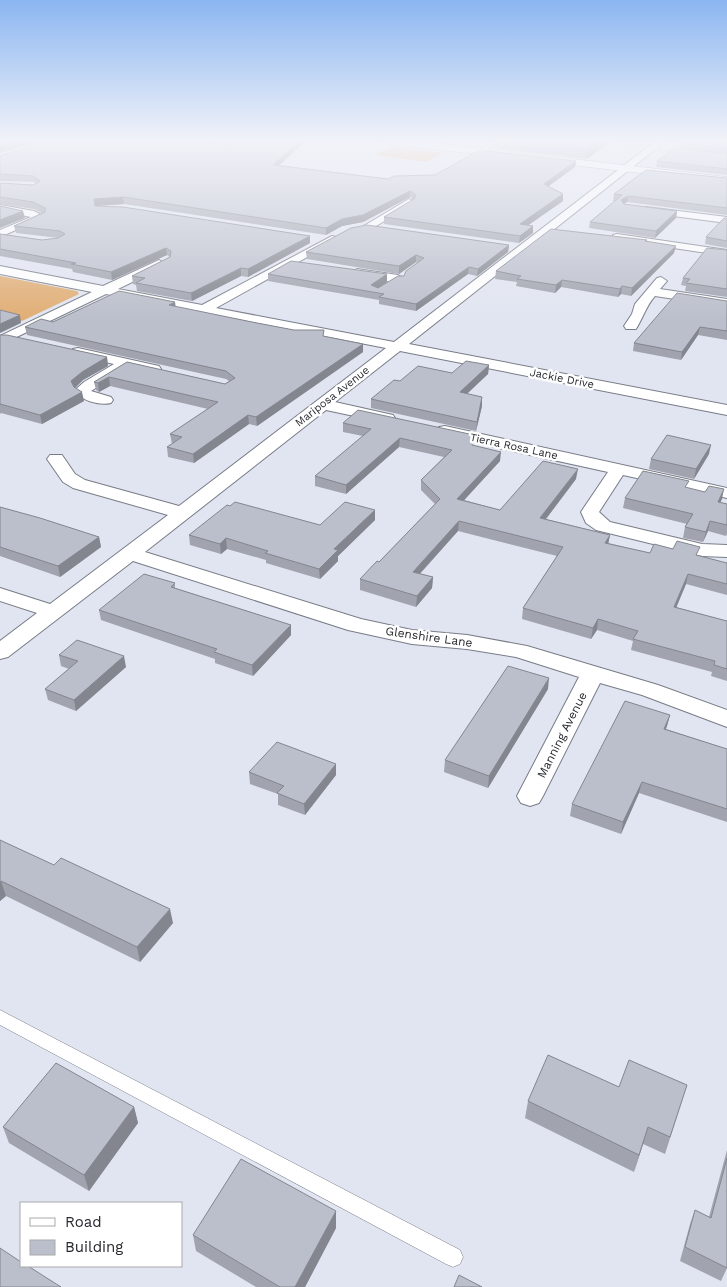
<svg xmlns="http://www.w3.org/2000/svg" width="727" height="1287" viewBox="0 0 727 1287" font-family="'Work Sans',sans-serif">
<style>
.green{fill:#e1ae74}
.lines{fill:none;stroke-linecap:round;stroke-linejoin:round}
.service-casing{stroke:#787c87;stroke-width:1}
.minor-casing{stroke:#787c87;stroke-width:2}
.secondary-casing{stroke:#787c87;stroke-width:1}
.service{fill:#fff;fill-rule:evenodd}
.minor{fill:#fff;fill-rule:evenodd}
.secondary{fill:#fff;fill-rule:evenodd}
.wall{fill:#a1a4af}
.shaded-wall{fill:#83868e}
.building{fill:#bbbfcb;stroke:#83868e}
.labels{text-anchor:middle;stroke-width:5;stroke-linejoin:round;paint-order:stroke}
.far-street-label{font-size:11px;fill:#27282d;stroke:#fff}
.street-label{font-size:12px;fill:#27282d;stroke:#fff}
</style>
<rect width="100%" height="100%" fill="#e1e5f1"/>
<path class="green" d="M393,147L443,153L426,162L373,155Z
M0,276L77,291L79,294L22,321L0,317Z"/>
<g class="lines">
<g class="service-casing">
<path id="service" d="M309,140H315L311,142Z
M435,140H440L426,147V145Z
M498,140H504L481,153L477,152Z
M581,140H596L687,152L685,153Z
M0,1010L460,1250L463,1257L460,1264L453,1267L446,1264L0,1025Z"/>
</g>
<g class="minor-casing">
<path id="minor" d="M657,140H667L409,344L727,405V415L400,351L335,402L393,415L395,418L393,421L387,423L326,410L145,552L361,619L412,630L467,635L527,646L658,685L727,710V727L642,695L600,683L543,796L539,803L530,806L521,803L517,796L579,677L516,657L467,649L412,644L348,630L133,561L8,657L0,659V641L37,613L0,601V588L50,604L168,515L73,488L63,482L47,459L50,455H62L75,474L85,480L179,506L386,348L106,294L0,345V336L92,292L0,274V266L103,286L159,260L165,264L163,267L118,289L202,305L332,236L336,237V241L216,308L394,342Z
M409,199L414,202L413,204L371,229H363L362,227Z
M0,205L34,211L45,217L0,237V230L31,217L0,211Z
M646,207L727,217V223L642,212V208Z
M617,234L727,250V256L613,239V235Z
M357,269L398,275L404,279L398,283L353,276L351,273Z
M661,277L667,281L660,289L727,299V307L655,296C646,306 643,318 636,329H626L624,326L632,314L635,304L657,278Z
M78,348L159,366L161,369L154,373L128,368L91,391L111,397L113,400L111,403C99,406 81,400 74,391L84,382L114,364L73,355L71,352L73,349Z
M445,426L727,488V498L623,475L599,512L610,522L702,544L727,545V557L702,556L596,530L586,523L581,512L608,472L439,435L437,431L439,427Z"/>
</g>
<g class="secondary-casing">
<path id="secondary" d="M375,140H409L727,177V183L380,143Z"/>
</g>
<use href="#service" class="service"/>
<use href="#minor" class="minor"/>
<use href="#secondary" class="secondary"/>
</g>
<path class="wall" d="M195,140H307L279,165L388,179L576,161L575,167L549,186L563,201L528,225L533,226V233L519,243L384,224V217L413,200L410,197L363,222L342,226L326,235L124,204L95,206L310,243L248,277L241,276L192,301L137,291L136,285L133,284L132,276L170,257L167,255L112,280L73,272L72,269L0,256V234L42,240L59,238L16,233L14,226L42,213L34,209L0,204V183L33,185L36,183L34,182L0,181V156Z
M495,140H607L606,145L587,159L494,148Z
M624,140H654L650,143L624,142Z
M667,140H727V175L656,167L657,161L678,148L679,143H666Z
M727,178V215L627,202L624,204L677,211L676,218L655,238L589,228L590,222L615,201H613L614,194Z
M727,218V248L705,244L706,237Z
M647,240L646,242L674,253L631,296L621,294L618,297L561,287L555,293L516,286L517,282L495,279L496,271Z
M509,245L508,252L477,276L468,274L416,311L379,304V300L268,281V274L387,282L377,288L404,276L417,263L416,262L399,274L307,259L306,252Z
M727,250V297L685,291L686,286L681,285L683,278Z
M727,301V340L698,335L681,360L633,351L634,343Z
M176,307L324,336L363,352L257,426L249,424L194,463L168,457L167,447L172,444L170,434L208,409L110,386L99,392L96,390L94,382L127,362L225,384L229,381L226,379L27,335L25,327L53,322Z
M0,335L107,357L108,366L83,380L75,387L84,401L42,424L1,413L0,414Z
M489,365L488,374L467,394L482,397V406L476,431L371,408V399L400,381L452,373Z
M343,423L473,445L500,461L464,500L500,510L576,479L546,519L610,535L608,543L650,553L698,556L727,563V595L686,584L676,607L727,621V681L711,676L712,672L631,650L633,641L597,630L591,639L522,619L523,608L557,556L458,531L420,574L433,577L432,588L416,607L360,590V579L379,562L435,504L421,490V480L444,457L399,447L346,494L315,486V476L363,436L343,432Z
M709,454L694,479L649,469L651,459Z
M687,488L722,499L720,502L727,504V534L726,536L708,531L703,542L683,538L685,527L687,524L623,508L625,498Z
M0,507L99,537L101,547L60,577L0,556Z
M375,510V520L338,556V561L320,579L266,563V560L227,549L221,554L190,545L189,535L320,525Z
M175,583V588L291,625V635L253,676L215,663V659L101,620L99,610Z
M59,655L126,667L76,711L48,700L45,689L69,669L61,666Z
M548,689L488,788L444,772L445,760Z
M670,715L666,729L727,749V822L639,793L621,834L570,816L572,804Z
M249,772L336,775L305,815L278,805V794L250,784Z
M0,840L173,923L140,962L6,896L0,901Z
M687,1085L665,1154L643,1144L634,1172L525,1118L528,1101L619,1087Z
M134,1107L138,1123L89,1191L9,1143L3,1127Z
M727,1150V1268L721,1281L680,1261L690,1224L695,1210L709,1217Z
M336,1228L305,1287H256L196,1251L193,1235Z"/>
<path class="shaded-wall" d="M23,140H43L0,153V147Z
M253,140H264L253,145Z
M300,140H307L273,171V165Z
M600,140H607L606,145L587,159L588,148Z
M576,161L575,167L543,190L544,184Z
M410,191V197L363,222L342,226L326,235V228L342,219Z
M563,194V201L520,231V224Z
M628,196L627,202L620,206L621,200Z
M123,197L124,204L95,206L94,199Z
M23,211L25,218L0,228V220Z
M677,211L676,218L655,238L656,231Z
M533,226V233L519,243L520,236Z
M310,236V243L248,277V269Z
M509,245L508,252L477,276L478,269Z
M676,246L674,253L631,296L632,288Z
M166,248L167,255L112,280L111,272Z
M416,255V262L399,274V266Z
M469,267L468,274L416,311V304Z
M241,268V276L192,301L191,293Z
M387,274V282L373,292L371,285Z
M562,280L561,287L555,293L556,285Z
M622,286L621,294L618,297L620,289Z
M175,302L176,309L169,305Z
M20,315L21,323L0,333V324Z
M700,327L698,335L681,360L682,352Z
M363,344V352L257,426L256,417Z
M107,357L108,366L83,380L73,390L71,381L82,372Z
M489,365L488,374L459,401L460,392Z
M109,377L110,386L99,392L98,383Z
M82,392L84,401L42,424L40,415Z
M482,397V406L476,431L477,422Z
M248,415L249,424L194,463L193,454Z
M400,438L399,447L346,494V485Z
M711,445L709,454L694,479L696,469Z
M501,452L500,461L456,509L457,499Z
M578,469L576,479L539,528L540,518Z
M724,489L722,499L716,512L718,502Z
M375,510V520L338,556V561L320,579L319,569L334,549Z
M459,521L458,531L412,582L413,572Z
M710,521L708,531L703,542L706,532Z
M610,535L608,545L605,543Z
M99,537L101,547L60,577L58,566Z
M226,538L227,549L221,554L220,544Z
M688,574L686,584L672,618L674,607Z
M433,577L432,588L416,607L417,596Z
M598,619L597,630L591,639L593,628Z
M291,625V635L253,676L252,665Z
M124,656L126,667L76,711L74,700Z
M549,678L548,689L488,788L489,776Z
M670,715L667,726L661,740L664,729Z
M336,764V775L305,815L304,804Z
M642,782L639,793L621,834L623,822Z
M1,881L6,896L0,901V882Z
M170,909L173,923L140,962L137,947Z
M134,1107L138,1123L89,1191L84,1175Z
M648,1127L643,1144L634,1172L639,1155Z
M336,1211V1228L305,1287H295Z"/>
<path class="building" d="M0,140H23L0,147Z
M47,140H192L229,145L233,143L231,140H254L258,143L263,140H300L273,165L388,179L394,176L435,175L480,150L576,161L544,184L563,194L520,224L533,226L520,236L384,217L414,199L416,195L410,191L363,215L342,219L326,228L123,197L94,199L95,206L123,207L310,236L248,269L241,268L191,293L136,283L145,278L132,276L170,257L171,251L166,248L111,272L71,264L76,263L0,249V234L42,240L58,238L65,234L60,231L14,226L45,212V208L33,202L0,197V183L33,185L40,181L33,176L0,174V156Z
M517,140H600L588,148Z
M682,140H727V148L679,143Z
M675,148L727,154V169L657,161Z
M646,170L727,178V208L628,196L621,200L624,204L677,211L656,231L590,222L622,195L614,194Z
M0,206L23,211L0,220Z
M724,218H727V241L706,237Z
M367,225L509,245L478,269L469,267L416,304L379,297L384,294L268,274L291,261L387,274L371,285L378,288L398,276H404L406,271L424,258L416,255L399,266L306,252L351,228Z
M551,229L647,240L645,241L676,246L632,288L622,286L620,289L562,280L556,285L517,279L521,276L496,271Z
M707,248L727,250V289L686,283L690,279L683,278Z
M119,291L175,302L169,305L257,323L294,330H324L323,336L363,344L256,417L248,415L193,454L167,447L182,437L170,434L218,402L109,377L98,383L94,382L127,362L225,384L235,378L226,371L25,327L41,319L53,322Z
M677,293L727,301V331L700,327L682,352L634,343Z
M0,310L20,315L0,324Z
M0,335H7L107,357L82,372L71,381L74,387L82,392L40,415L0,404Z
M466,361L489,365L460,392L482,397L477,422L371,399L394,380L400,381L418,366L452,373Z
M358,410L474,435L472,445L501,452L457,499L500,510L543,461L578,469L540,518L610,535L605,543L650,553L654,544L673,549L677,541L700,547L696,555L727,563V584L688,574L674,607L727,621V669L714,665L715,661L633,639L638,631L598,619L593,628L523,608L563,547L459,521L413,572L433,577L417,596L360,579L377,561L379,562L440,499L421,480L452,450L400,438L346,485L315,476L371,429L343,423Z
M667,435L711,445L696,469L651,459Z
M643,471L689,481L685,487L705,492L709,486L724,489L718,502L727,504V525L710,521L706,532L685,527L693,514L625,498Z
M235,502L320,525L345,502L375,510L334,549L338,550L319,569L265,553L268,551L226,538L220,544L189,535L227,505L230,506Z
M0,507L40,518L99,537L58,566L0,547Z
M144,574L175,583L171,587L291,625L252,665L214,652L217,649L99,610Z
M77,640L124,656L74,700L45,689L78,661L59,655Z
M508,666L549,678L489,776L445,760Z
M625,701L670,715L664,729L727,749V809L642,782L623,822L572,804Z
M277,742L336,764L304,804L277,793L284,786L249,772Z
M0,840L54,865L61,858L170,909L137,947L1,881L0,882Z
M548,1055L619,1087L629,1060L687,1085L670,1137L648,1127L639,1155L528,1101Z
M56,1063L134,1107L84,1175L3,1127Z
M727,1158V1268L685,1247L695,1210L711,1218Z
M241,1159L336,1211L295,1287H280L193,1235Z
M0,1248L21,1262V1266H28L61,1287H0Z
M459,1275L482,1287H454Z"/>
<linearGradient id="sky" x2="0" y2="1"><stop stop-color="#8bb6f1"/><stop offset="0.44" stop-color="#f2f3f9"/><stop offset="1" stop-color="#f2f3f9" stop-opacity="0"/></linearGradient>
<rect width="727" height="320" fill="url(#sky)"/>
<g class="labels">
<g class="far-street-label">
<text transform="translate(562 378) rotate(11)" y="4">Jackie Drive</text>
<text transform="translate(332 396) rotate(-38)" y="4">Mariposa Avenue</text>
<text transform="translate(514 446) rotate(12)" y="4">Tierra Rosa Lane</text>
</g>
<g class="street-label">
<text transform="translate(429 637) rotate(8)" y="4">Glenshire Lane</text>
<text transform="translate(562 735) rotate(-63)" y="4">Manning Avenue</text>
</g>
</g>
<rect x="20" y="1202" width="162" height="65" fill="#ffffff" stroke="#a9a9ab"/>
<rect x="30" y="1218" width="25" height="8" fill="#ffffff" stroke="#a9a9ab"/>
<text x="65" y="1227" font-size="15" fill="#27282d">Road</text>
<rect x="30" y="1240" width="25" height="15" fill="#bbbfcb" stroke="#a9a9ab"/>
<text x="65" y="1252" font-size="15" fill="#27282d">Building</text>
</svg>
